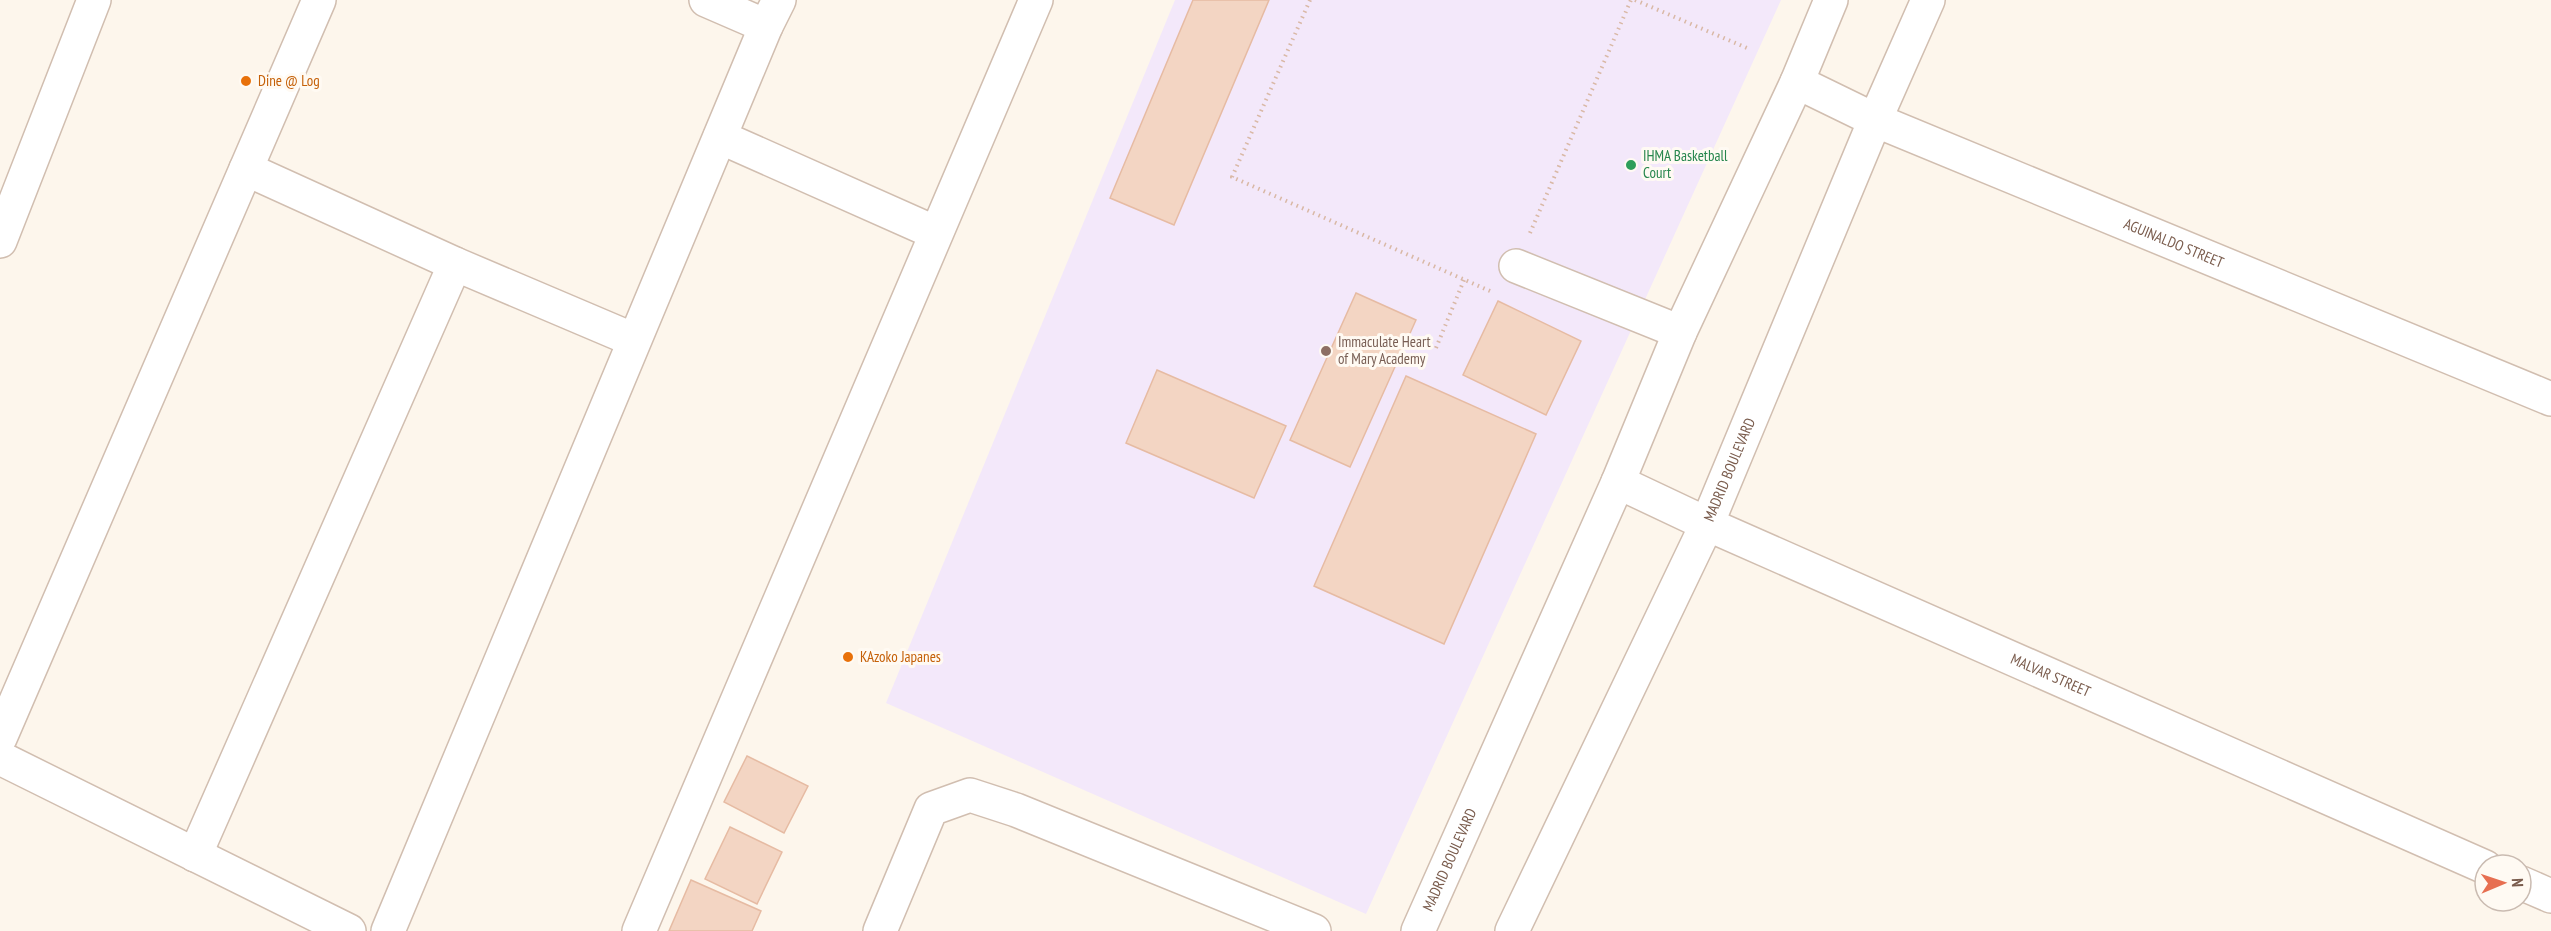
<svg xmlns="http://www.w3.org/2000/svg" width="2551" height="931" viewBox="0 0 2551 931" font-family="'PT Sans Narrow',sans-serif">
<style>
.education{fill:#f3e8fa}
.building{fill:#f3d5c3;stroke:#e6bba3;stroke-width:1.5}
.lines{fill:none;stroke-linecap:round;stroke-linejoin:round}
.minor-casing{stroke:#d1beb0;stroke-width:36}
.tertiary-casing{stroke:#d1beb0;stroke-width:36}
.path{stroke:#d9b8a5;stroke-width:4;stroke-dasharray:1.5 4.5;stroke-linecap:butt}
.minor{stroke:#fff;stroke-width:33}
.tertiary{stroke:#fff;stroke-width:33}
.food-dot{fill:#e8710a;stroke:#fffaf3;stroke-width:2}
.leisure-dot{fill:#2e9e5b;stroke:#fffaf3;stroke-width:2}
.education-dot{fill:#8d6e63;stroke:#fffaf3;stroke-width:2}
.labels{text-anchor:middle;stroke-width:6;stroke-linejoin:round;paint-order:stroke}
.food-label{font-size:15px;fill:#c56008;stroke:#fffaf3;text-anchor:start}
.leisure-label{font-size:15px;fill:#27864d;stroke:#fffaf3;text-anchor:start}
.street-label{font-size:15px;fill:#7a5c4d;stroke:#fffaf3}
.education-label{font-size:15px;fill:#785e54;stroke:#fffaf3;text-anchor:start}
</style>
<rect width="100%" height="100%" fill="#fdf6ec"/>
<path class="education" d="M1175,0H1781L1366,914L886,703Z"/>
<path class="building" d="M1193,0H1269L1174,225L1110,198Z
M1356,293L1416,320L1350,467L1290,440Z
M1498,301L1581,341L1546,415L1463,375Z
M1157,370L1286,426L1254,498L1126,443Z
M1406,376L1536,434L1444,644L1314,586Z
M747,756L808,786L784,833L724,802Z
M730,827L782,852L757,904L705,879Z
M691,880L761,911L752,931H669Z"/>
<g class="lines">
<g class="minor-casing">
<g id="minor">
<path d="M706,0L766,26"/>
<path id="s1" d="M1797,82L1875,120L2551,399"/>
<path d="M720,137L936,233"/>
<path d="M246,169L455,264L634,340"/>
<path d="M0,241L94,0"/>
<path d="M1516,266L1680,332"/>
<path id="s2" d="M1618,482L1707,524L2485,867"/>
<path d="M0,738L319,0"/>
<path d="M0,758L349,931"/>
<path d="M195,855L455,264"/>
<path d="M2521,883L2551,896"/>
<path d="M388,931L766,26L779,0"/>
<path d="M639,931L1036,0"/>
<path d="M880,931L931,809L970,795L1016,810L1314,931"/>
</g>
</g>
<g class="tertiary-casing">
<g id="tertiary">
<path id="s3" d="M1418,931L1618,482L1680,332L1797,82L1831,0"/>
<path id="s4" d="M1512,931L1707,524L1875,120L1928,0"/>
</g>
</g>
<path class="path" d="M1310,0L1232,177L1490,291
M1635,0L1747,48
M1530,233L1631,0
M1436,348L1464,280"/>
<use href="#minor" class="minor"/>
<use href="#tertiary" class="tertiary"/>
</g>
<g class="food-dot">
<circle cx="246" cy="81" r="6"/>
<circle cx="848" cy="657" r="6"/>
</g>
<circle class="leisure-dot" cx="1631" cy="165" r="6"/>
<circle class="education-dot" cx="1326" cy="351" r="6"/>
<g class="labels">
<g class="food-label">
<text x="258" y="86">Dine @ Log</text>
<text x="860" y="662">KAzoko Japanes</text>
</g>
<g class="leisure-label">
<text x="1643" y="161">IHMA Basketball<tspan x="1643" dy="17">Court</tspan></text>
</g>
<g class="street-label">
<text dy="5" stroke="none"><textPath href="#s1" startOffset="410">AGUINALDO STREET</textPath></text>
<text dy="5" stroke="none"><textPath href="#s4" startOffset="510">MADRID BOULEVARD</textPath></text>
<text dy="5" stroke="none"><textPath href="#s2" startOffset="474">MALVAR STREET</textPath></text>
<text dy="5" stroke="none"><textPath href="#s3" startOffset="78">MADRID BOULEVARD</textPath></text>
</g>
<g class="education-label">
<text x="1338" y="347">Immaculate Heart<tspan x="1338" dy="17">of Mary Academy</tspan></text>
</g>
</g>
<g transform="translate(2503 883) rotate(88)"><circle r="28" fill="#fffaf3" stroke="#cabbb1" stroke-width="1.5"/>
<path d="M0-4.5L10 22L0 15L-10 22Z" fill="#e76f51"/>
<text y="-9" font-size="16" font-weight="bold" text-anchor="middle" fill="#7a5c4d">N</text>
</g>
</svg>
